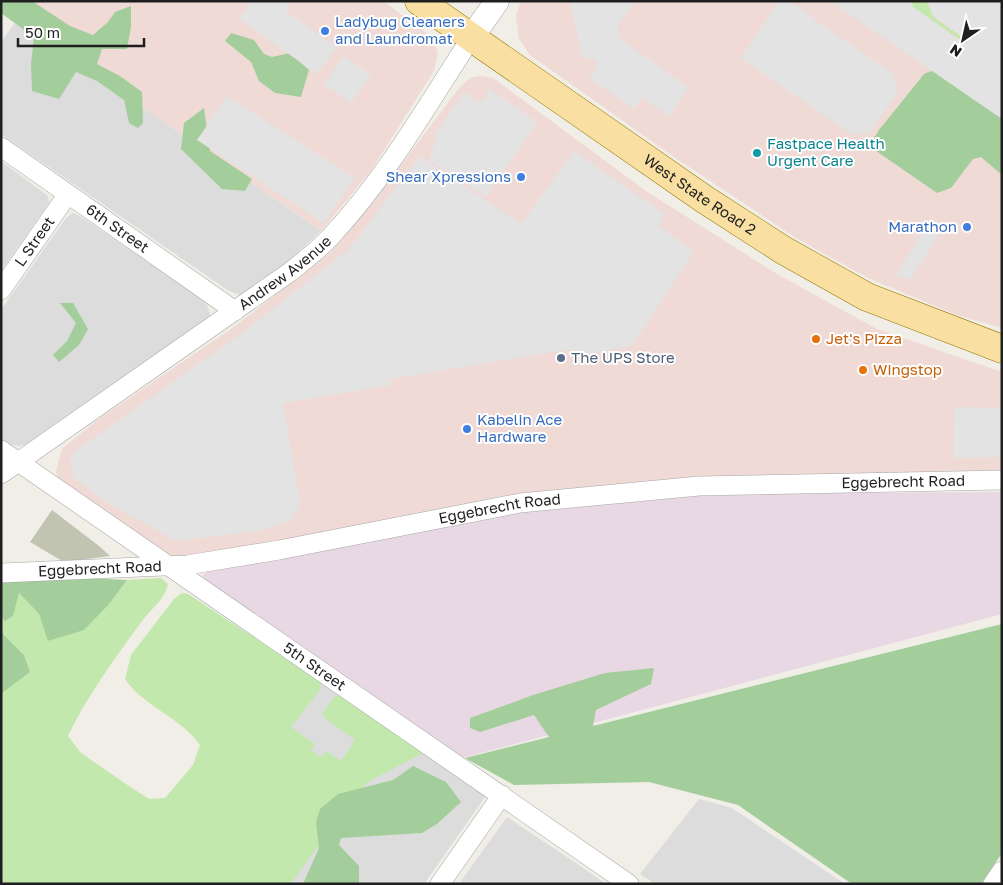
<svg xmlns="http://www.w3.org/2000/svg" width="1003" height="885" viewBox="0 0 1003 885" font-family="'Golos Text',sans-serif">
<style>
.residential{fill:#dddcdc}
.commercial{fill:#f0dad5}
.industrial{fill:#e8d8e3}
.construction{fill:#c1c4b1}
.grass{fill:#c2e8ad}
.forest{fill:#a3ce9b}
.parking{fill:#e3e3e3}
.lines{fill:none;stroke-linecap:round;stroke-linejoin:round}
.minor-casing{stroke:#a6a6a6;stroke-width:20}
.tertiary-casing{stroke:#a6a6a6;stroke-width:25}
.primary-casing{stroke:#967904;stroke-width:29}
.minor{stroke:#fff;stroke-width:19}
.tertiary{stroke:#fff;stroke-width:24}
.primary{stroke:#f9dfa1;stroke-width:28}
.shop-dot{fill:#3f7fe0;stroke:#fff;stroke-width:2}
.culture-dot{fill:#0f9aa8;stroke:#fff;stroke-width:2}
.food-dot{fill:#e8710a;stroke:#fff;stroke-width:2}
.service-dot{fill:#5c6f8a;stroke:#fff;stroke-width:2}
.labels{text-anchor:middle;stroke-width:4;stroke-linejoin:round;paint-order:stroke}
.shop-label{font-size:15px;fill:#366cbe;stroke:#fff;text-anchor:start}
.culture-label{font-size:15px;fill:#0d838f;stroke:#fff;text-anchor:start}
.street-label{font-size:15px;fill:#1f1f1f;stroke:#fff}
.food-label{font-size:15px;fill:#c56008;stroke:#fff;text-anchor:start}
.service-label{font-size:15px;fill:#4e5e75;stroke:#fff;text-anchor:start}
</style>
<rect width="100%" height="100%" fill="#f0eee6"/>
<path class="residential" d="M17,20L321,231L280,269L240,295L229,291L1,134V42Z
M1,161L48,196L49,203L1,271Z
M73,213L80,216L193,293L207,304L210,315L203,324L30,446L9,445L1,440V310L66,218Z
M301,669L481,790L485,797L424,884H226L259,724Z
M699,799L732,808L845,884H655L640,874Z
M507,817L576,863L606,884H459Z"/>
<path class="commercial" d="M1,1H383L432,37L438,53L434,71L370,172L321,231L17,20Z
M521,1H1002V328L957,315L868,278L796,238L671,155L530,55L519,39L516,15Z
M482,76L493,78L646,191L777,274L877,329L1002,372V470L831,475L300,537L180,558L167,555L58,479L56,471L62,449L97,420L231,329L331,252L372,204L459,88L470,78Z"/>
<path class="industrial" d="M1002,492V614L462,758L204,582L203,575L210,569L547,508L690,494Z"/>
<path class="construction" d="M52,510L99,546L110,556L64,562L30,542Z"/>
<path class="grass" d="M911,1H927L936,19L968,41V45L913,7Z
M161,578L168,584C165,599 151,609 142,621C115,658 87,696 68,736L81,753L126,784L149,799L165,798L193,765L200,745C181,717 145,708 125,679L131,655L174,599L182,593L188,594L322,682L319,691L291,727L315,744L311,750L321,757L326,751L341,761L355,740L324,718L322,714L333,698L340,694L427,751L366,783L290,884H1V694L30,672L24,655L1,632V617L5,620L19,593L39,614L49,641L110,603L127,580Z"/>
<path class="forest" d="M1,1H32L70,26L93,35L108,22L115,12L131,6V27L127,49H102L97,64L120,76L142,92L143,123L138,128L129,123L124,100L97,81L76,72L59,99L32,91L31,64L34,37L1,13Z
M231,33L254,40L264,54L272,57L290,53L309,70L301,97L275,93L259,81L251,62L225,41Z
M939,68L1002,116V175L981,157L973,159L951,188L937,193L869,146L879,130L924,74Z
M204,108L210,151L252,179L245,191L222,189L181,149L184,123Z
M60,303H73L88,329L79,345L59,362L53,355L67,341L76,323Z
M63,577L127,580L110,603L84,630L48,641L39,614L19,593L13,616L5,621L1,617V582Z
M1002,624V853L981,884H852L738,805L649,782L514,785L465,758L549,737L534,715L480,732L470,728V718L533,695L605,673L654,668L651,684L596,710L593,726Z
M1,632L24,655L30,672L1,694Z
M413,766L446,782L461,802L437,824L422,833L341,838L339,845L359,866V884H303L319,848L316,822L320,809L338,794L393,780Z"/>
<path class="parking" d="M252,1H291L285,11L337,47L317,74L239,19Z
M570,1H635L617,27L619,38L689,88L669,116L642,98L634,109L589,78L597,67L595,60L582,57Z
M779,1H789L809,14L816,21L892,73L897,83V94L870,132L856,135L848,132L741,58Z
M830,1H911L913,7L966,45L968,41L933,16L927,1H1002V119Z
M344,56L371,75L351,103L324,84Z
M488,88L537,122L486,197L429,160L436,139L435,135L464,92L479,102L486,98Z
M227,96L355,178L324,223L197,140Z
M574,151L665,214L659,226L694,252L632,346L574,356L572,349L390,379L391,385L283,403L300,504L291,521L258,531L176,541L106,502L73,477L70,460L74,452L242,333L349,249L420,156L521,224Z
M924,230L939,235L910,280L896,275Z
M954,407L1002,408V457L953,458Z"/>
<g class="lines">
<g class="minor-casing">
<g id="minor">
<path id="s1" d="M1,147L235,311"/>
<path id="s2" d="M1,290L68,194"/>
<path id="s3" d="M1,450L629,884"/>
<path id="s4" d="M1,474L290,272C305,260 321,248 333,234C387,176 428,104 471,38"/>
<path id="s5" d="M1,573L187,565L279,550L520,503L699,486L1002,480"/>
<path d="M440,884L502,795"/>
<path d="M993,884L1002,871"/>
</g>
</g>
<g class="tertiary-casing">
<path id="tertiary" d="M471,38L497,1"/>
</g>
<g class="primary-casing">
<g id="primary">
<path id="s6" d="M419,1L704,199L783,250L867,297L1002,349"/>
</g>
</g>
<use href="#minor" class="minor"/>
<use href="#tertiary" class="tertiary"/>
<use href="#primary" class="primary"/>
</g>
<g class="shop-dot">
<circle cx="325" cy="31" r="5"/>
<circle cx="521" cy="177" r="5"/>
<circle cx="967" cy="227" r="5"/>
<circle cx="467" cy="429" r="5"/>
</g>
<circle class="culture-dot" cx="757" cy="153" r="5"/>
<g class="food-dot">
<circle cx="816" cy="339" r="5"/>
<circle cx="863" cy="370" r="5"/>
</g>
<circle class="service-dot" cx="561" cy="358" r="5"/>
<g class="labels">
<g class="shop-label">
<text x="335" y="27">Ladybug Cleaners<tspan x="335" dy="17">and Laundromat</tspan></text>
<text x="511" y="182" text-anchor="end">Shear Xpressions</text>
<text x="957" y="232" text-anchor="end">Marathon</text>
<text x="477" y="425">Kabelin Ace<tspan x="477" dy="17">Hardware</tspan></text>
</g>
<g class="culture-label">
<text x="767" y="149">Fastpace Health<tspan x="767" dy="17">Urgent Care</tspan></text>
</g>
<g class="street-label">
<text dy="5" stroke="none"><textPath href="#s6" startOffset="341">West State Road 2</textPath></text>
<text dy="5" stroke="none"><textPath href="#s1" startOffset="142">6th Street</textPath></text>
<text dy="5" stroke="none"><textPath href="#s2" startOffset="59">L Street</textPath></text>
<text dy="5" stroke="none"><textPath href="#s4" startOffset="348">Andrew Avenue</textPath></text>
<text dy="5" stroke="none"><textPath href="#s5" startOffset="909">Eggebrecht Road</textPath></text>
<text dy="5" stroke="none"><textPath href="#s5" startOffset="504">Eggebrecht Road</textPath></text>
<text dy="5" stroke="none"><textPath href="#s5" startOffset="99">Eggebrecht Road</textPath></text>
<text dy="5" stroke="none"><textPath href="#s3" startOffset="381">5th Street</textPath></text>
</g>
<g class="food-label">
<text x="826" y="344">Jet's Pizza</text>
<text x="873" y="375">Wingstop</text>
</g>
<g class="service-label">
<text x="571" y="363">The UPS Store</text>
</g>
</g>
<rect width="1003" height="885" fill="none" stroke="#1f1f1f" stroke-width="5"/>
<g transform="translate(963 40) rotate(214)" stroke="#ffffff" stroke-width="4" paint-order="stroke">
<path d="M0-4L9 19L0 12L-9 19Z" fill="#1f1f1f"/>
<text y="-8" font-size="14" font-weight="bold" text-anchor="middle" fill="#1f1f1f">N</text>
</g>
<path d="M18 38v8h126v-8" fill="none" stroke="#1f1f1f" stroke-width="2.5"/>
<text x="25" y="38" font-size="15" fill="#1f1f1f" stroke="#ffffff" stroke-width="4" paint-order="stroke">50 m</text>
</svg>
